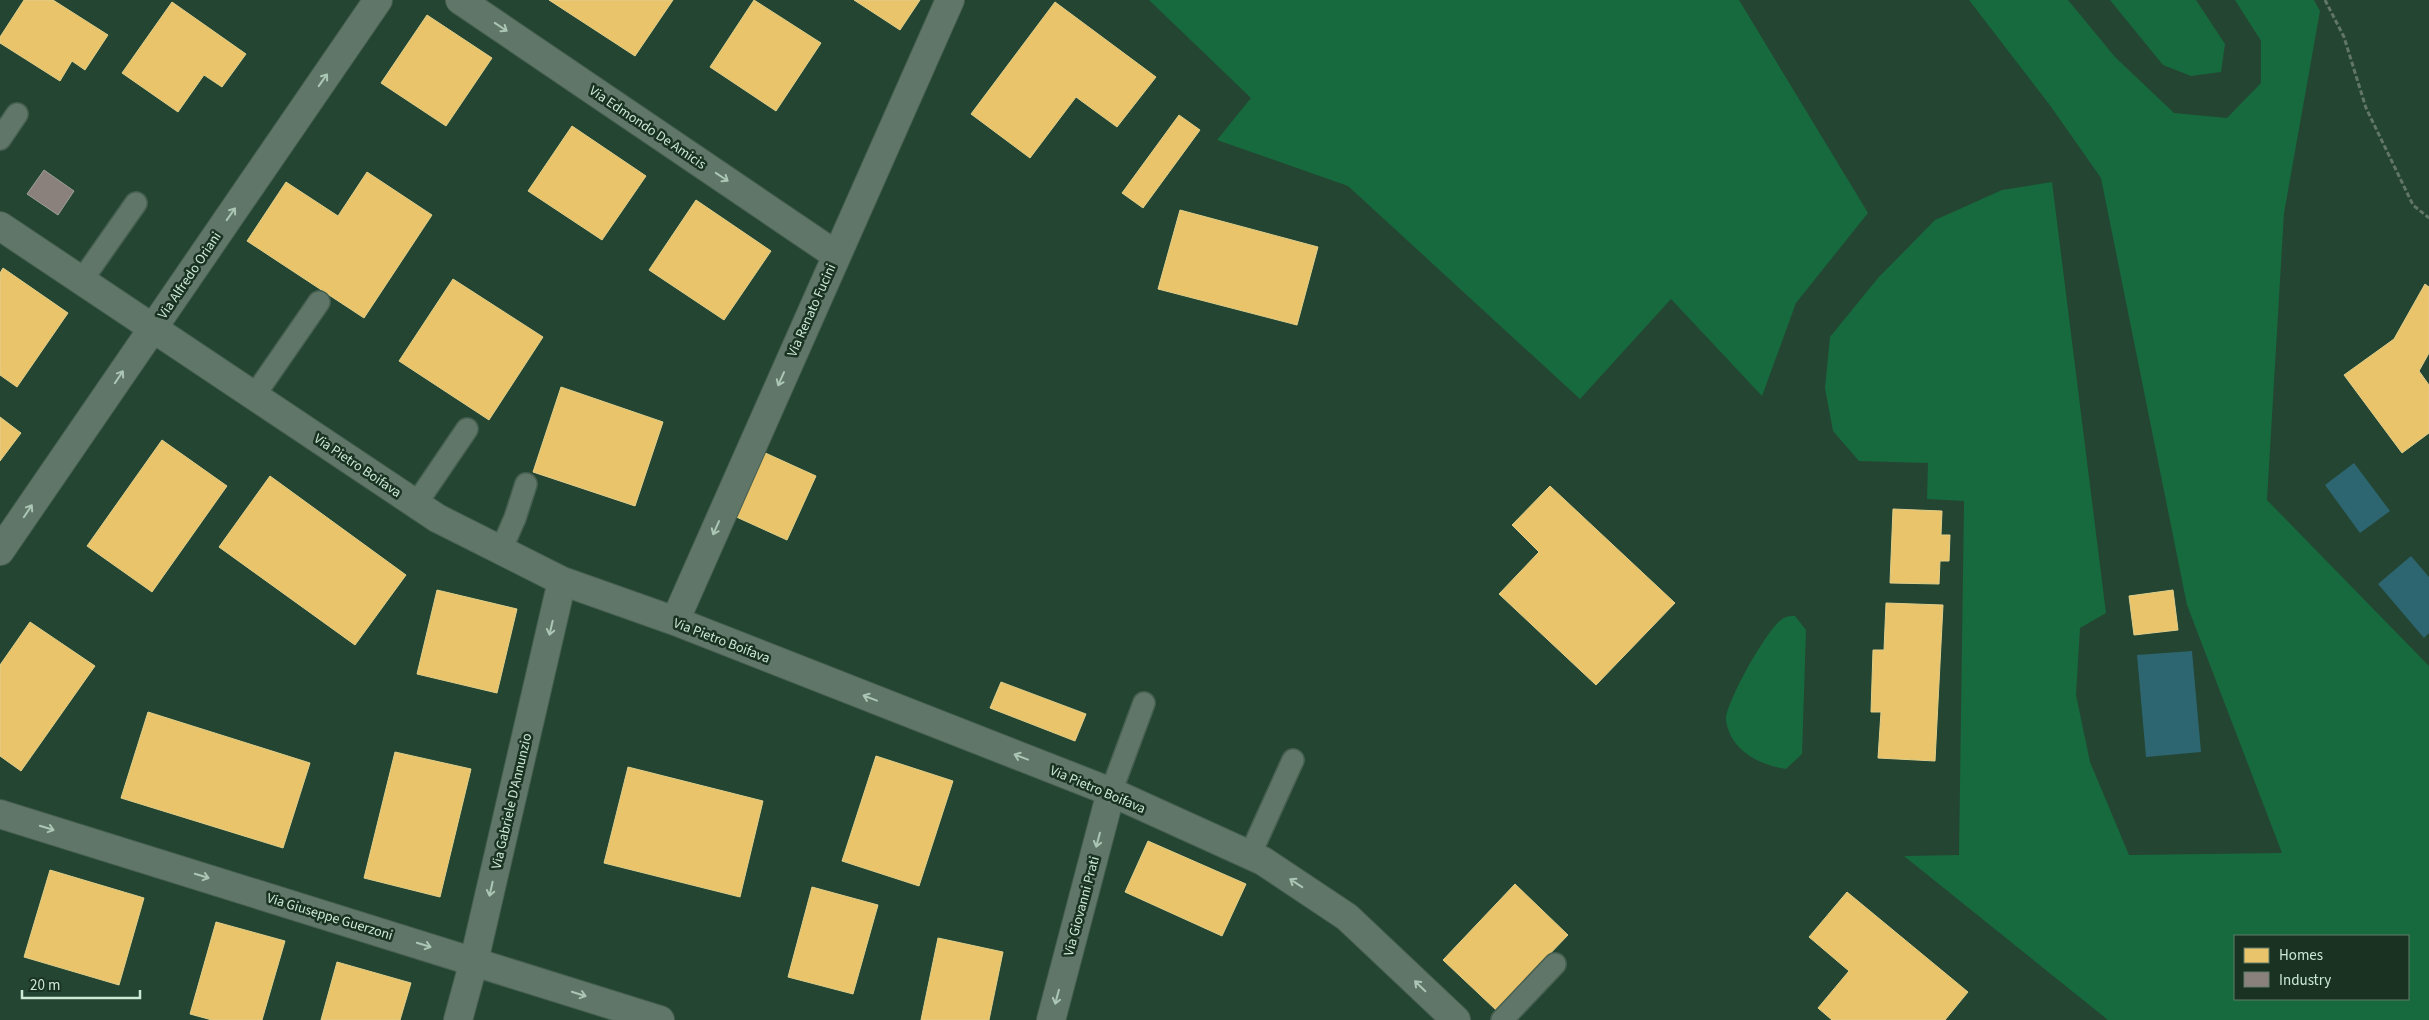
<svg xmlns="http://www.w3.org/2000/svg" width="2429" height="1020" viewBox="0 0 2429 1020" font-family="'Source Sans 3',sans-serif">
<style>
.green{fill:#176a3d;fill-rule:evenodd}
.water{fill:#2d6670}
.homes{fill:#e9c46a;stroke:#e0cf8a}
.industry{fill:#8a817c;stroke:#9ea096}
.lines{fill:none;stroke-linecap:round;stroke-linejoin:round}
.lane-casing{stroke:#465f50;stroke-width:24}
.street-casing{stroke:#465f50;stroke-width:30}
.path{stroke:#617568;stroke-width:3;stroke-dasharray:5 2.5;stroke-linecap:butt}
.lane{stroke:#607668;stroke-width:21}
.street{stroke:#607668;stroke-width:28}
.oneway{stroke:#abc6b4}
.labels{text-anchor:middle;stroke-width:5;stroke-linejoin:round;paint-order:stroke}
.street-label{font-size:14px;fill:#cbe9d4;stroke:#1a3222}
</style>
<rect width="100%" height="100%" fill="#244532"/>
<path class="green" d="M1149,0H1739L1868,213L1796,303L1762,396L1671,299L1580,399L1348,186L1217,140L1251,98Z
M1969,0H2068L2115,57L2174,113L2227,118L2261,83V41L2235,0H2314L2320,11L2284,213L2267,500L2429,666V1020H2108L1904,856L1959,855L1964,501L1927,499L1928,463L1859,461L1833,431L1825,388L1830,337L1878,278L1935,220L2002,190L2052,182L2106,613L2080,628L2076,695L2090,762L2129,855L2282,853L2187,605L2101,178L2049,104ZM2235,936H2408V999H2235Z
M2110,0H2196L2225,44L2221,72L2191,76L2163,65Z
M1795,616L1806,630L1802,754L1786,769C1759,765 1730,750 1726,720C1725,704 1769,624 1784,618C1787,616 1792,616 1795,616Z"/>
<path class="water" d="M2354,463L2390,511L2360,533L2325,485Z
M2411,556L2429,577V633L2424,638L2378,584Z
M2192,651L2201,752L2146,757L2137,655Z"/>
<path class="homes" d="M24,0H53L108,35L85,70L72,61L60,81L0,43V37Z
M549,0H673L635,56Z
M754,0L821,43L776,111L710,67Z
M854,0H920L900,30Z
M172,2L246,54L222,87L204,75L178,112L122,73Z
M1055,2L1156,77L1117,127L1076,97L1030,158L971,114Z
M427,15L492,58L446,126L381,83Z
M1179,115L1200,130L1143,208L1122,193Z
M572,126L646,176L602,240L528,191Z
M367,172L432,215L364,318L247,241L286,182L338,216Z
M696,200L771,251L724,320L649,270Z
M1180,210L1318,247L1297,325L1158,289Z
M3,268L68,313L17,387L0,375V273Z
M453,279L543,337L489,420L399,361Z
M2425,284L2429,287V353L2419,371L2429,385V433L2402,453L2344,375L2394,339Z
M561,387L663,422L635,506L533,472Z
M0,417L21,433L0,461Z
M162,440L227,486L152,592L87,546Z
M761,451L816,476L787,540L732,515Z
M270,476L406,575L355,645L219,547Z
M1550,486L1675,603L1596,685L1499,594L1539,552L1512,525Z
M1893,509L1942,511L1941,535H1950L1949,561H1940L1939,584L1890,583Z
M437,590L517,609L497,693L417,674Z
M2173,590L2178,630L2134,635L2129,596Z
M1886,603L1943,605L1935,761L1878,758L1881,712H1871L1873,650H1884Z
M30,622L95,666L21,771L0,756V665Z
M1001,682L1086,714L1075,741L990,708Z
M148,712L310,763L283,848L121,798Z
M395,752L471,769L440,897L364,878Z
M876,756L953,781L919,886L842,861Z
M628,767L763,801L740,897L604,863Z
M1148,841L1246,884L1222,936L1125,892Z
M50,870L144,898L119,985L24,957Z
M1515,884L1568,935L1496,1010L1443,960Z
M812,887L878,905L853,994L788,977Z
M1847,892L1968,992L1945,1020H1832L1818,1008L1849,971L1809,937Z
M216,922L285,941L262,1020H212L190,1014Z
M938,938L1003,952L989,1020H921Z
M337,962L411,983L400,1020H321Z"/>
<path class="industry" d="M44,170L74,191L58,215L27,194Z"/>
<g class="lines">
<g class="lane-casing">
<path id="lane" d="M0,139L17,114
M82,280L136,203
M254,396L319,302
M416,504L467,429
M501,550L515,518L526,484
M1111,792L1144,703
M1250,855L1293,760
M1502,1020L1555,964"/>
</g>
<g class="street-casing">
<path id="street" d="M460,0L836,255
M0,226L437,518L562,581L675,621L1111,792L1263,861L1347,917L1456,1020
M0,551L378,0
M675,621L950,0
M0,814L660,1020
M458,1020L474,961L562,581
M1051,1020L1111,792"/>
</g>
<path class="path" d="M2325,0L2344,37L2366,108L2413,205L2429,218"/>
<use href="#lane" class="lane"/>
<use href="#street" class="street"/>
</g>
<defs><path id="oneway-shaft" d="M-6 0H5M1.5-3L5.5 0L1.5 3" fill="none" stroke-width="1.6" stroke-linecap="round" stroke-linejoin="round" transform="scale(1.25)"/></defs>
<g class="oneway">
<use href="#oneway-shaft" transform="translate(501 27) rotate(34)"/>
<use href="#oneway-shaft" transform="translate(323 80) rotate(-55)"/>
<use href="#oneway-shaft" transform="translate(722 177) rotate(34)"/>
<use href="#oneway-shaft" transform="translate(231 214) rotate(-55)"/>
<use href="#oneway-shaft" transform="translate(119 377) rotate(-56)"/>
<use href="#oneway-shaft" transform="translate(781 379) rotate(114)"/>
<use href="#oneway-shaft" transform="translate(28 511) rotate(-56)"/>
<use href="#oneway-shaft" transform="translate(716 528) rotate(114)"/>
<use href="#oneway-shaft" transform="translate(551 628) rotate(103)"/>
<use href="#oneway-shaft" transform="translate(870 698) rotate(-159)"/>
<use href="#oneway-shaft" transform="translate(1021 757) rotate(-159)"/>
<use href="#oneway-shaft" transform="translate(47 828) rotate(17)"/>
<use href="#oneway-shaft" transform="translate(1098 840) rotate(105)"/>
<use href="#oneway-shaft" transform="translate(202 876) rotate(17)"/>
<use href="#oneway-shaft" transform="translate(1296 883) rotate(-147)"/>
<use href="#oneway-shaft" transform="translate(491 889) rotate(103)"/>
<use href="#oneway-shaft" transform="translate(424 945) rotate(17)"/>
<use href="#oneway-shaft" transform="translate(1420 986) rotate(-136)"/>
<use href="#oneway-shaft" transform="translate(579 994) rotate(18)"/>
<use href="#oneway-shaft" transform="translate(1057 997) rotate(105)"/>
</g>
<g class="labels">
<g class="street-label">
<text transform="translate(648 127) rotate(34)" y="5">Via Edmondo De Amicis</text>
<text transform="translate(189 275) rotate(-56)" y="5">Via Alfredo Oriani</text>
<text transform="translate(811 310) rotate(-66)" y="5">Via Renato Fucini</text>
<text transform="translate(358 465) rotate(34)" y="5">Via Pietro Boifava</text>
<text transform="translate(722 640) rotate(21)" y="5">Via Pietro Boifava</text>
<text transform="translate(1098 789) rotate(23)" y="5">Via Pietro Boifava</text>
<text transform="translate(511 801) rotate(-77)" y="5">Via Gabriele D'Annunzio</text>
<text transform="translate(1081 906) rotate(-75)" y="5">Via Giovanni Prati</text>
<text transform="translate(330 916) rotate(17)" y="5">Via Giuseppe Guerzoni</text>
</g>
</g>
<rect x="2234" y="935" width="175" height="65" fill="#1a3222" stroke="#617b69"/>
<rect x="2244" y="948" width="25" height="15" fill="#e9c46a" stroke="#617b69"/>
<text x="2279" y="960" font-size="15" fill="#cbe9d4">Homes</text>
<rect x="2244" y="972" width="25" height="15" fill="#8a817c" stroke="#617b69"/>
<text x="2279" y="985" font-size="15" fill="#cbe9d4">Industry</text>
<path d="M22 990v8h118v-8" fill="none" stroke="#cbe9d4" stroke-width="2.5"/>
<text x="30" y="990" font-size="15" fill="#cbe9d4" stroke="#1a3222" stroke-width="4" paint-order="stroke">20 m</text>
</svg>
